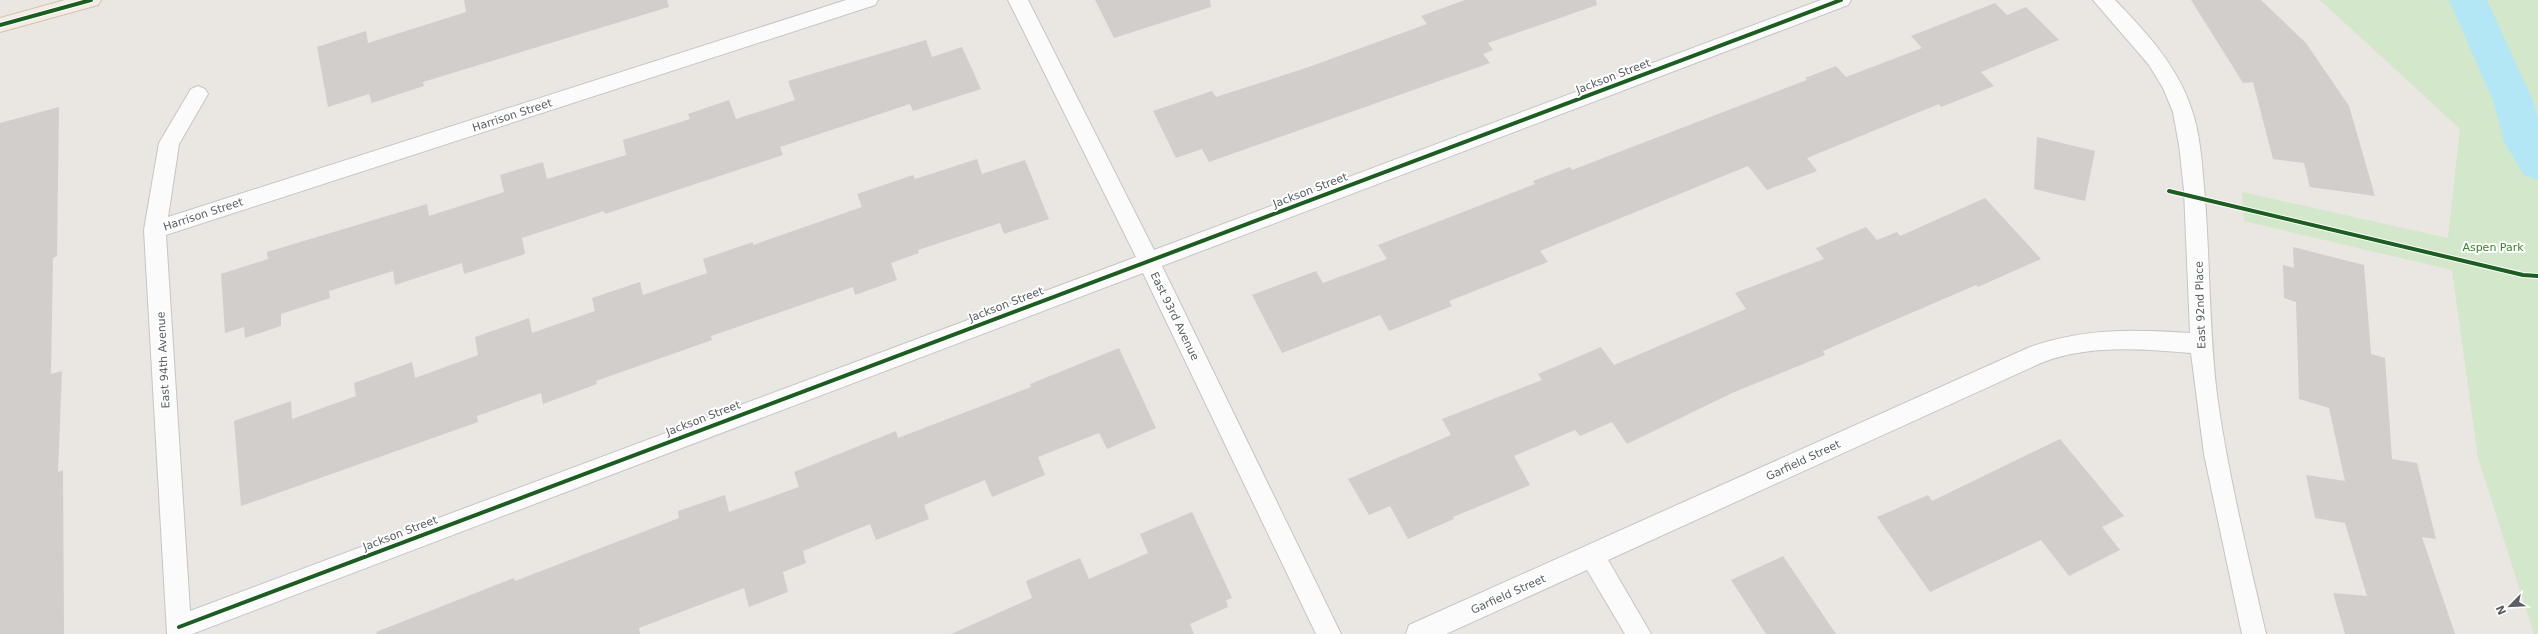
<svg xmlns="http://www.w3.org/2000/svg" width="2538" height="634" viewBox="0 0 2538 634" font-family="'DejaVu Sans',sans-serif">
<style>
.green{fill:#d3e7ca}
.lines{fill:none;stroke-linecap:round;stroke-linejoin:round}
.canal{fill:#b3e7f6;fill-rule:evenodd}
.building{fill:#d1cecc}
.street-casing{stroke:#c6c5c5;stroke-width:2}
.primary-casing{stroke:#d5c2ad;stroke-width:2}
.street{fill:#fcfbfb;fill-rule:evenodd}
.primary{fill:#f2ede5;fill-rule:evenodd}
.cycleway-casing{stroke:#fff;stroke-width:6}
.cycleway{stroke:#1b5e20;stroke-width:4}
.labels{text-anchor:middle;stroke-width:4;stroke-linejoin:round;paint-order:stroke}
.street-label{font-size:11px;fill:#585e62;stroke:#fff}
.park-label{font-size:11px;fill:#39852c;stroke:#fff}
</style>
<rect width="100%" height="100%" fill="#eae6e2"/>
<path class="green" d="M2320,0H2538V634H2534L2478,458L2452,270L2244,221L2242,192L2448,238L2460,129Z"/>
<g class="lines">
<path class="canal" d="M2449,0H2487L2534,103L2538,120V180L2524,175L2504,142L2494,103Z"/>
</g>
<path class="building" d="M464,0H667L669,7L423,82L424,86L372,103L369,94L328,107L317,47L366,31L368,43L466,12Z
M1095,0H1210L1211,7L1114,38Z
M1465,0H1596L1597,5L1488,43L1493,50L1483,54L1490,63L1209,162L1202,149L1176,158L1153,111L1212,91L1216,97L1306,68L1427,24L1421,16Z
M2191,0H2261L2306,43L2349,106L2375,196L2310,187L2304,163L2273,159L2253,82L2243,83Z
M1995,3L2007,15L2026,7L2059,40L1981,72L1994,86L1941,107L1939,104L1807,158L1817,171L1767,190L1748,166L1540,251L1548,262L1449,301L1452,306L1389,331L1380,315L1282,353L1252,295L1316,271L1323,283L1387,259L1378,245L1535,184L1533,181L1570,167L1572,170L1807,80L1805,78L1836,66L1846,77L1922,48L1911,36Z
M926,40L932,57L962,47L981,89L913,111L910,104L780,147L783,155L605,214L604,211L522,238L525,254L464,274L462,263L395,285L393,271L329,291L330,298L281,314V326L245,338L244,327L225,333L221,274L268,259L267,252L427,204L429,216L504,192L500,175L543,162L547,179L626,155L623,140L690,119L688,114L729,100L736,119L795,100L788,81Z
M59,107L57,256L53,258L51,374L62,371L58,472L63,470L64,634H0V123Z
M2037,137L2095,151L2085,201L2034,189Z
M977,159L982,174L1025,160L1049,219L1004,234L1000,223L918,250L919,253L891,263L897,280L855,295L853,287L711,336L712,340L596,381L597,384L543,404L541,393L477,416L478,422L241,506L234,421L291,401L292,419L356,396L354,383L412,362L415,378L478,355L475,337L529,318L532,333L595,311L592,298L640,282L643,295L707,273L703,259L753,242V245L862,207L857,194L913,175L915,179Z
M1985,198L2041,259L1978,287L1976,285L1823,351L1825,355L1732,393L1627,444L1612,422L1580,436L1575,430L1514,456L1530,485L1453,517L1454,519L1408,539L1390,506L1369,515L1348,479L1451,435L1442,419L1542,380L1538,374L1601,347L1614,365L1746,309L1735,293L1824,259L1816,248L1866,227L1877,240L1897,232L1900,236Z
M2293,247L2364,265L2371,354L2385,358L2392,459L2417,463L2436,539L2422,537L2455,634H2345L2333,593L2367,596L2345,523L2315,518L2306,475L2345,481L2329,408L2299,399L2296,302L2284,298L2283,265L2294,268Z
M1119,348L1156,428L1107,449L1099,433L1038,457L1045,475L992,497L985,480L924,505L929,519L876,540L870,524L803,551L806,563L783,572L788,592L749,607L744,588L639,628L640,634H377L376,632L514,578L515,581L679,518L678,511L725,495L729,512L799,487L794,472L896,431L898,438L1031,387L1030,384Z
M2060,439L2124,516L2102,527L2120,550L2069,576L2041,540L1930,592L1877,517L1928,495L1932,501Z
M1192,512L1232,598L1226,600L1228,607L1190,624L1194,634H951L1032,598L1026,581L1080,558L1089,579L1148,553L1140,534Z
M1783,556L1836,634H1766L1731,580Z"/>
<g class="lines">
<g class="street-casing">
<path id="street" d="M846,0H878L875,5L166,235L190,611L1136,257L1008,0H1028L1154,250L1821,0H1851L1848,5L1162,266L1341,634H1316L1143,273L192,634H167L144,230L159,143L191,89L198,86L205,89L208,94L179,144L168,217Z
M2093,0H2115C2144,30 2174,62 2189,102C2201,132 2202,166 2205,198C2210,263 2209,329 2217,395C2228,475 2248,555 2266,634H2242L2204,454L2191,353C2142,349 2088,344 2041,363L1608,560L1651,634H1625L1587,570L1446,634H1406L1409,625L2030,347C2082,328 2135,329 2190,333L2184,190L2179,145L2173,112L2163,88L2149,65Z"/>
</g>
<g class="primary-casing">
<path id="primary" d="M65,0H101L98,5L0,32V18Z"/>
</g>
<use href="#street" class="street"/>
<use href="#primary" class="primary"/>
<g class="cycleway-casing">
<path id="cycleway" d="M0,25L91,0
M2169,191L2523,275L2538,276
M179,627L1841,0"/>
</g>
<use href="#cycleway" class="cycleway"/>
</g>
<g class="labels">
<g class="street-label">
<text transform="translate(1613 76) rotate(-21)" y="4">Jackson Street</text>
<text transform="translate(512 115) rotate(-18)" y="4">Harrison Street</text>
<text transform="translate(1310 190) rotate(-21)" y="4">Jackson Street</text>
<text transform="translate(203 214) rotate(-18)" y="4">Harrison Street</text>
<text transform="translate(1006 304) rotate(-21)" y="4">Jackson Street</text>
<text transform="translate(2200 305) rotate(-92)" y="4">East 92nd Place</text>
<text transform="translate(1175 316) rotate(64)" y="4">East 93rd Avenue</text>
<text transform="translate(163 360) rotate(-93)" y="4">East 94th Avenue</text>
<text transform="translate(703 418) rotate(-21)" y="4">Jackson Street</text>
<text transform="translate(1803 460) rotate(-25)" y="4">Garfield Street</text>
<text transform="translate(400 533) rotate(-21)" y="4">Jackson Street</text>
<text transform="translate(1508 594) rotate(-24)" y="4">Garfield Street</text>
</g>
<g class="park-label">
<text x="2493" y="251">Aspen Park</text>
</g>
</g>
<g transform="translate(2510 606) rotate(246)" stroke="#ffffff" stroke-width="3" paint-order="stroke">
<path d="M0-3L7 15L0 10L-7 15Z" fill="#585e62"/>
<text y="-6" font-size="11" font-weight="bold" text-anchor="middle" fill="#585e62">N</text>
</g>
</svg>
